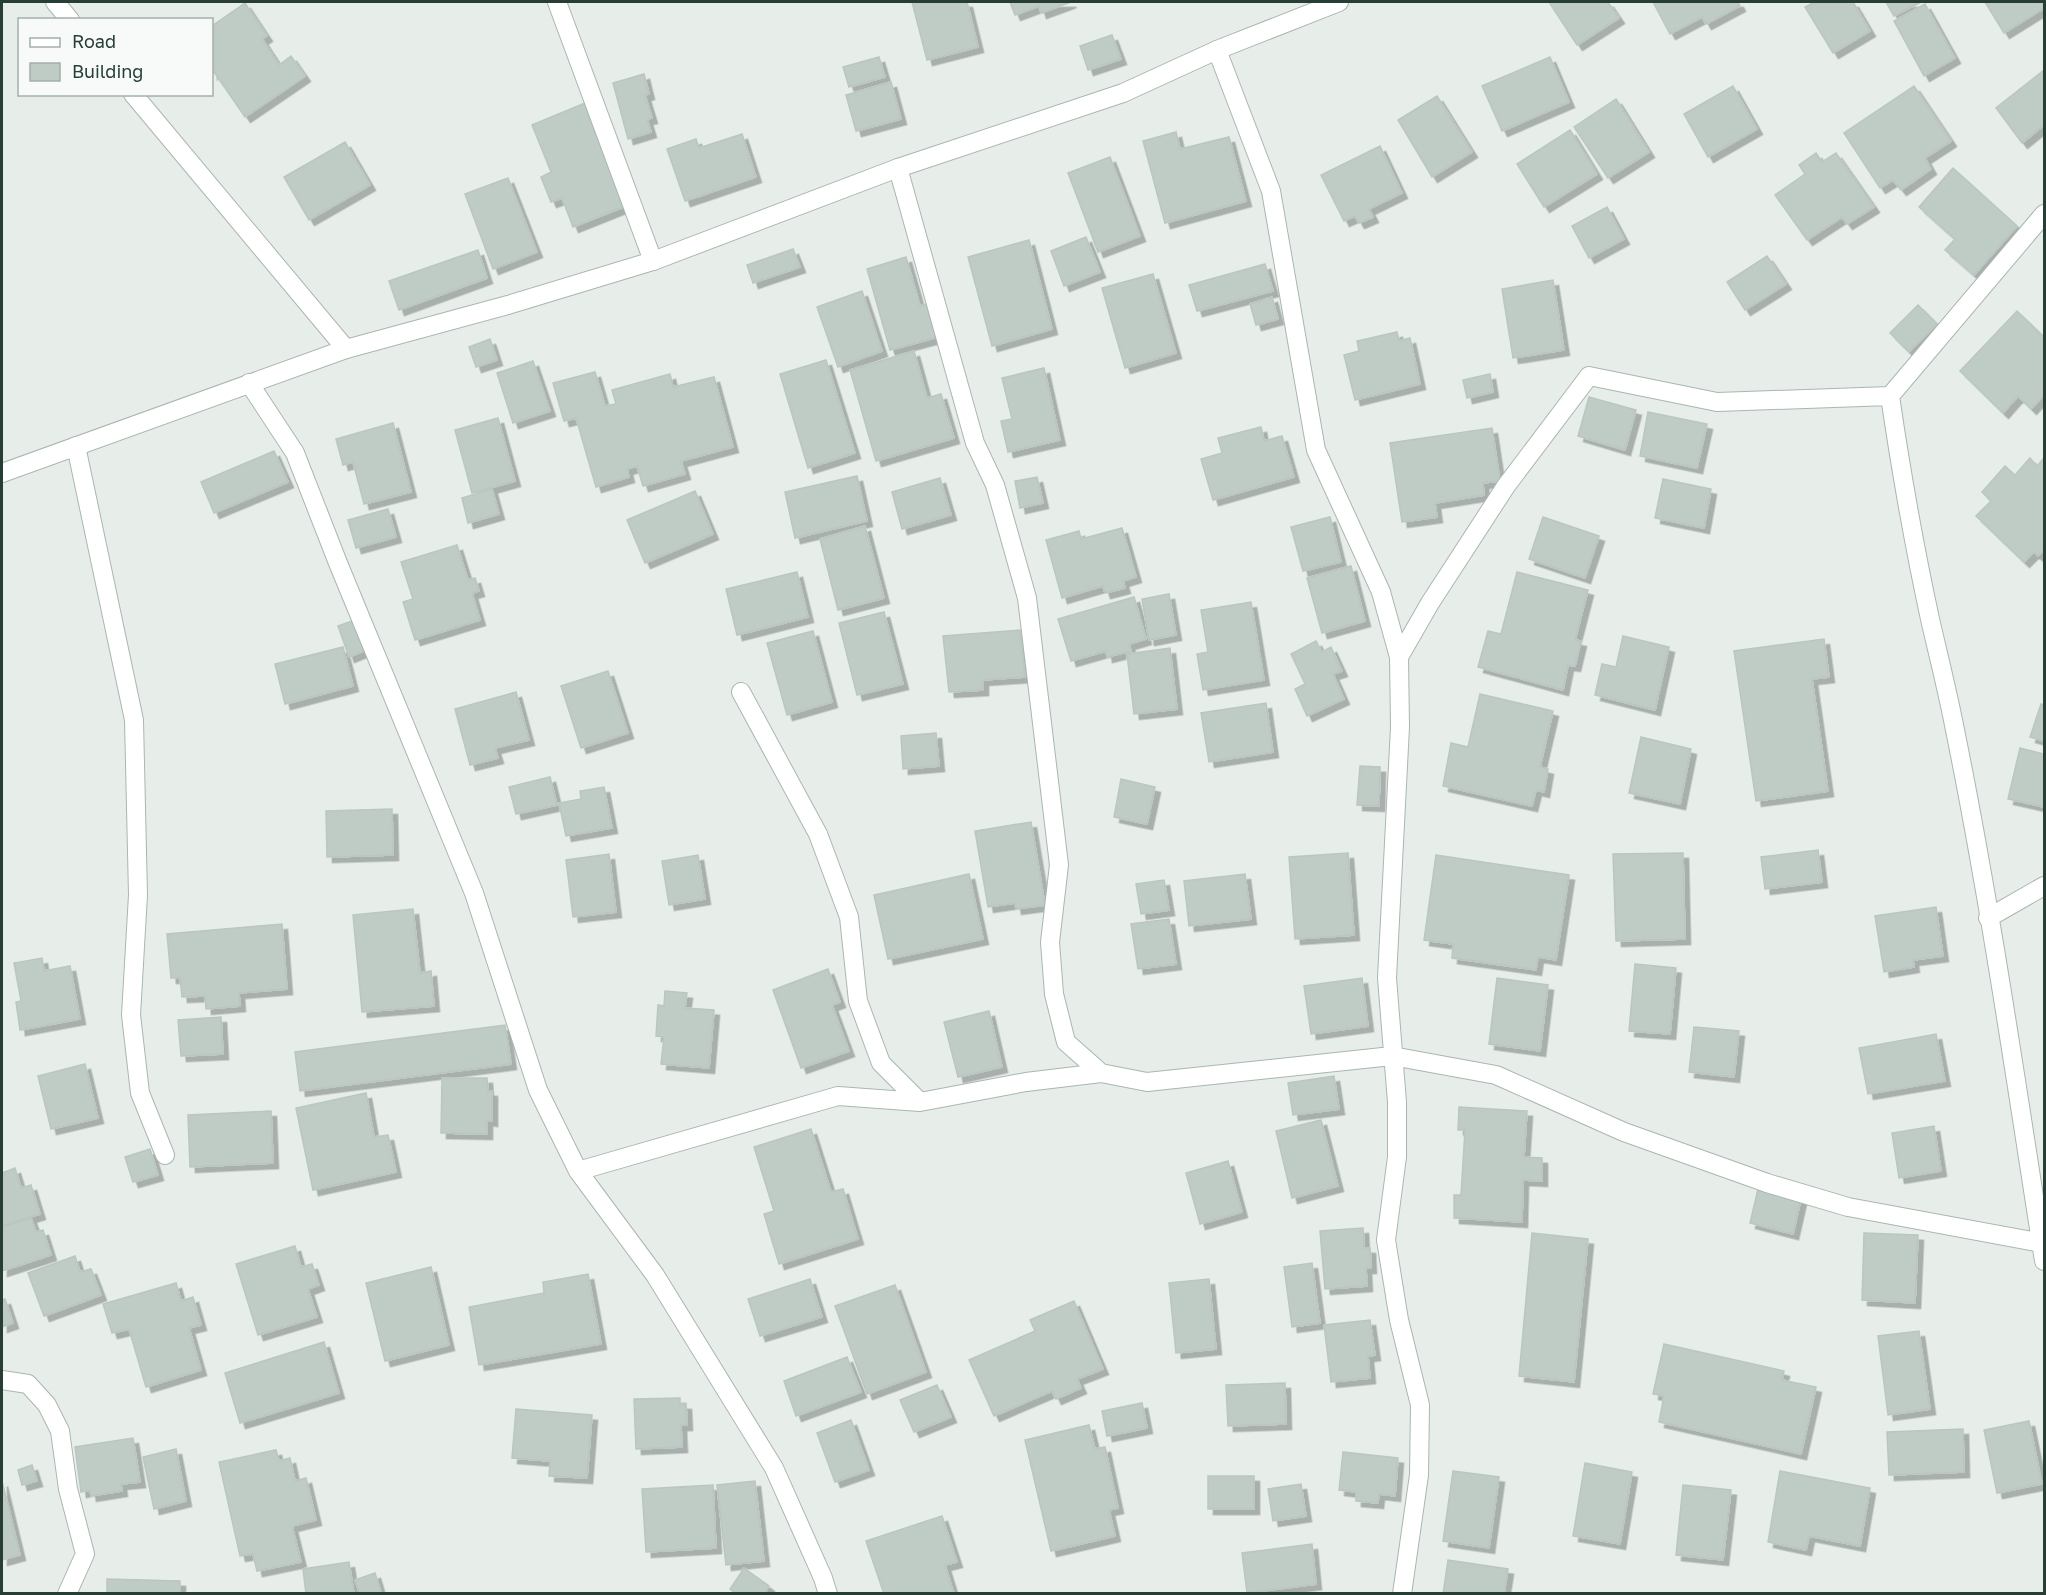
<svg xmlns="http://www.w3.org/2000/svg" width="2046" height="1595" viewBox="0 0 2046 1595" font-family="'Golos Text',sans-serif">
<style>
.building{fill:#bfcbc5;stroke:#bac7c0;stroke-width:1.5;filter:url(#shadow)}
.lines{fill:none;stroke-linecap:round;stroke-linejoin:round}
.minor-casing{stroke:#aab6b0;stroke-width:20}
.tertiary-casing{stroke:#aab6b0;stroke-width:20}
.minor{stroke:#fff;stroke-width:18}
.tertiary{stroke:#fff;stroke-width:18}
</style>
<defs>
<filter id="shadow"><feDropShadow dx="5.5" dy="5.5" stdDeviation="0" flood-color="#0004"/></filter>
</defs>
<rect width="100%" height="100%" fill="#e7eeea"/>
<path class="building" d="M912,2H967L978,47L927,60Z
M1010,2H1071L1041,13L1039,6L1015,15Z
M1549,2H1608L1619,18L1577,45Z
M1653,2H1738L1740,6L1706,24L1702,17L1670,34Z
M1815,2H1853L1870,31L1833,53L1805,7Z
M1886,2H1921L1894,16Z
M1985,2H2044V8L2004,33Z
M245,3L267,36L262,39L279,65L291,56L305,76L245,117L214,72L212,74V26Z
M1925,4L1955,58L1924,76L1894,21Z
M1112,35L1121,59L1088,70L1080,46Z
M879,57L885,77L849,87L843,67Z
M1550,57L1569,102L1502,131L1482,86Z
M2044,70V125L2022,143L1996,108Z
M644,74L649,94L645,95L652,118L647,119L651,132L628,139L613,83Z
M891,82L901,119L856,131L846,95Z
M1733,86L1757,129L1708,157L1684,114Z
M1914,86L1951,141L1925,158L1931,169L1901,190L1893,180L1880,188L1844,133Z
M1437,96L1472,152L1432,177L1398,120Z
M1616,99L1649,152L1608,178L1574,127Z
M585,103L628,205L573,227L562,198L551,202L541,177L551,172L532,125Z
M1570,130L1597,174L1544,207L1517,164Z
M1176,132L1180,149L1229,137L1246,201L1165,223L1143,141Z
M742,134L756,177L685,201L667,149L696,139L699,148Z
M345,142L370,185L309,220L284,177Z
M1380,146L1402,193L1369,209L1373,217L1359,223L1355,216L1344,221L1321,175Z
M1816,153L1822,162L1836,153L1874,207L1847,224L1842,217L1807,240L1775,195L1805,174L1799,165Z
M1110,157L1140,236L1098,252L1068,173Z
M1953,168L2017,226L1974,275L1945,250L1955,239L1919,207Z
M508,178L537,252L493,269L465,194Z
M1607,207L1624,239L1589,258L1572,226Z
M1086,237L1100,272L1064,286L1051,251Z
M1029,240L1052,329L992,346L968,257Z
M793,249L800,267L753,283L747,265Z
M478,250L487,278L399,310L389,281Z
M1767,256L1786,284L1745,310L1727,282Z
M906,257L920,306L932,302L942,336L890,350L867,269Z
M1265,264L1273,291L1197,311L1189,285Z
M1153,274L1176,353L1125,368L1102,288Z
M1553,280L1564,350L1513,358L1502,289Z
M862,291L882,351L838,367L817,307Z
M1272,297L1278,319L1256,325L1250,304Z
M1918,305L1937,324L1909,352L1890,333Z
M2017,311L2044,337V395L2031,409L2018,396L2003,413L1960,371Z
M1397,332L1399,341L1410,338L1420,384L1355,400L1344,355L1359,351L1357,341Z
M490,339L497,360L476,367L469,347Z
M914,351L927,398L941,394L954,438L876,461L850,370Z
M826,360L855,453L808,468L780,374Z
M533,361L550,411L513,423L497,373Z
M1044,368L1060,440L1008,452L1001,421L1012,419L1002,378Z
M595,372L605,406L616,404L612,390L670,374L673,387L714,377L733,447L681,461L685,474L643,486L637,466L627,469L629,477L596,487L576,418L564,421L553,383Z
M1490,374L1493,392L1467,398L1463,380Z
M1589,397L1636,410L1625,450L1578,436Z
M1648,412L1707,424L1697,468L1640,456Z
M498,418L515,481L472,493L455,430Z
M393,423L411,492L364,504L353,462L343,465L336,439Z
M1261,427L1264,441L1282,436L1294,477L1213,500L1201,459L1222,453L1218,438Z
M1492,428L1500,481L1483,483L1484,495L1435,503L1437,517L1402,522L1390,443Z
M274,451L288,482L214,513L201,482Z
M2030,458L2037,466L2044,458V550L2038,556L2034,552L2024,562L1976,516L1991,501L1982,492L2005,466L2015,475Z
M857,476L867,521L795,538L785,492Z
M1037,477L1043,503L1020,508L1015,481Z
M940,478L951,515L902,529L892,492Z
M1663,479L1711,489L1704,528L1655,518Z
M492,489L499,514L468,523L462,498Z
M695,491L713,534L645,563L627,520Z
M388,509L396,537L356,548L348,520Z
M1330,517L1341,562L1303,571L1291,527Z
M1543,517L1599,536L1585,578L1529,559Z
M865,526L884,598L838,610L820,539Z
M1122,528L1136,577L1123,581L1125,588L1105,593L1103,586L1062,598L1046,540L1079,531L1081,539Z
M457,545L468,580L475,578L479,591L472,593L480,620L415,640L403,602L413,599L401,562Z
M1351,566L1365,621L1322,633L1307,578Z
M797,572L808,617L737,635L726,589Z
M1517,572L1588,590L1575,640L1581,641L1575,666L1568,665L1563,690L1478,667L1488,631L1501,634Z
M1169,594L1176,635L1149,640L1142,599Z
M1134,597L1146,639L1129,644L1131,651L1107,657L1106,651L1071,661L1058,619Z
M1251,602L1264,680L1203,690L1197,654L1208,652L1201,610Z
M884,612L903,684L857,695L839,623Z
M355,620L366,650L349,657L338,626Z
M1020,630L1025,677L983,680V690L949,692L943,636Z
M813,631L832,702L787,715L767,643Z
M1623,636L1669,647L1655,710L1595,695L1602,664L1616,667Z
M1824,639L1829,677L1812,679L1828,791L1756,801L1734,651Z
M1316,641L1322,652L1331,647L1342,671L1333,674L1344,699L1307,716L1295,689L1305,684L1291,654Z
M343,647L353,686L285,704L275,664Z
M1170,648L1177,709L1134,714L1127,654Z
M608,671L628,733L581,748L561,686Z
M516,692L529,740L495,748L498,758L470,765L455,709Z
M1480,694L1553,711L1540,767L1548,769L1544,792L1536,790L1532,806L1443,786L1451,743L1468,747Z
M1266,703L1273,752L1209,762L1201,713Z
M2041,704L2044,705V741L2030,737Z
M936,733L939,766L903,769L901,736Z
M1641,737L1691,749L1680,804L1629,793Z
M2020,748L2044,754V807L2008,799Z
M1360,766L1380,767L1379,806L1357,805Z
M550,777L557,805L516,814L509,787Z
M1121,779L1155,787L1147,824L1114,817Z
M604,787L612,828L566,836L559,803L581,799L580,791Z
M392,809L393,855L327,857L326,811Z
M1031,822L1045,905L1016,909L1015,903L988,907L975,831Z
M1818,850L1822,882L1765,889L1761,857Z
M1348,853L1354,935L1295,939L1289,857Z
M1683,853L1685,939L1616,941L1613,854Z
M609,854L616,912L573,917L566,860Z
M698,855L705,899L669,905L662,861Z
M1436,855L1569,875L1556,960L1538,957L1536,970L1452,958L1453,944L1424,940Z
M969,874L983,939L888,959L874,895Z
M1245,874L1251,919L1189,926L1184,881Z
M1164,880L1169,910L1141,914L1136,884Z
M1936,907L1943,956L1913,960L1914,967L1884,972L1875,916Z
M413,909L420,973L431,971L434,1006L362,1012L353,915Z
M1169,919L1176,964L1138,969L1131,924Z
M282,924L287,989L239,993L240,1006L206,1009L205,996L182,997L180,978H171L167,934Z
M42,958L44,971L70,966L80,1019L20,1030L16,1002L21,1001L14,963Z
M1635,964L1676,968L1670,1034L1629,1031Z
M828,969L840,1002L832,1005L849,1051L801,1068L773,990Z
M1362,978L1368,1026L1311,1034L1304,986Z
M1497,978L1548,985L1540,1051L1489,1044Z
M665,991L687,993L685,1008L714,1010L709,1068L661,1064L664,1037L656,1036L658,1005L664,1006Z
M989,1011L1002,1067L958,1077L944,1022Z
M221,1017L223,1054L181,1056L178,1020Z
M505,1025L511,1064L300,1091L295,1052Z
M1694,1027L1739,1031L1734,1077L1689,1072Z
M1936,1034L1945,1081L1868,1094L1859,1048Z
M85,1064L98,1118L51,1129L38,1076Z
M1334,1076L1339,1109L1293,1115L1288,1083Z
M442,1078H487L488,1091H492V1121L487,1120V1134L441,1133Z
M366,1093L374,1137L388,1135L396,1172L313,1190L296,1108Z
M1459,1107L1527,1111L1524,1157L1542,1158V1181L1523,1180L1522,1222L1454,1218V1195H1461L1465,1130H1458Z
M271,1111L273,1163L190,1167L188,1115Z
M1321,1120L1338,1186L1292,1198L1276,1131Z
M1934,1126L1941,1171L1899,1178L1892,1133Z
M811,1129L831,1192L843,1189L858,1239L779,1264L764,1214L774,1211L754,1147Z
M150,1149L158,1175L133,1182L125,1157Z
M1228,1161L1242,1212L1200,1224L1186,1173Z
M15,1168L21,1188L31,1185L40,1214L2,1226V1173Z
M1758,1189L1801,1199L1793,1234L1750,1223Z
M31,1218L36,1232L43,1230L51,1255L2,1271V1227Z
M1363,1228L1364,1248H1370L1371,1268H1366L1367,1286L1325,1289L1320,1231Z
M1532,1233L1588,1239L1574,1382L1519,1376Z
M1864,1233L1918,1235L1915,1303L1862,1300Z
M295,1246L301,1267L312,1264L319,1285L308,1289L317,1317L258,1335L236,1264Z
M75,1256L80,1272L91,1269L101,1295L44,1316L28,1273Z
M1312,1263L1320,1323L1292,1327L1284,1267Z
M431,1267L449,1345L385,1361L366,1283Z
M588,1274L601,1344L479,1365L469,1307L544,1293L543,1282Z
M810,1279L822,1317L760,1336L748,1299Z
M1209,1279L1216,1349L1176,1353L1169,1283Z
M176,1283L181,1301L193,1297L201,1325L189,1328L201,1370L146,1387L129,1329L112,1333L103,1304Z
M895,1285L926,1372L867,1394L835,1306Z
M5,1299L13,1323L2,1327V1300Z
M1074,1301L1103,1369L1077,1379L1081,1388L1056,1399L1052,1391L994,1416L969,1360L1035,1331L1030,1320Z
M1370,1320L1375,1355L1368,1356L1370,1378L1331,1382L1324,1325Z
M1919,1331L1930,1409L1888,1415L1878,1336Z
M324,1342L339,1393L240,1423L225,1373Z
M1664,1344L1784,1371L1782,1380L1816,1387L1801,1454L1659,1422L1664,1396L1653,1394Z
M847,1357L861,1392L796,1416L784,1381Z
M1285,1383L1286,1424L1228,1426L1226,1385Z
M937,1385L951,1417L914,1432L900,1400Z
M680,1398V1404H686L687,1425H681L682,1447L636,1449L634,1399Z
M1142,1403L1147,1428L1107,1436L1102,1411Z
M516,1409L592,1415L587,1478L549,1476L550,1461L512,1458Z
M851,1420L869,1470L835,1482L817,1433Z
M2029,1421L2042,1484L1997,1493L1984,1430Z
M1089,1425L1095,1449L1105,1447L1118,1508L1109,1510L1115,1536L1051,1551L1025,1440Z
M1963,1429L1964,1472L1889,1475L1887,1432Z
M133,1438L140,1482L121,1484L122,1491L91,1496L90,1490L81,1492L75,1447Z
M176,1449L186,1501L154,1509L143,1457Z
M276,1450L279,1461L290,1458L295,1481L306,1478L316,1520L292,1526L301,1562L257,1571L253,1554L240,1556L219,1462Z
M1343,1452L1398,1458L1395,1496L1379,1494L1378,1503L1356,1501V1492L1339,1490Z
M1585,1463L1632,1472L1620,1544L1573,1536Z
M32,1465L37,1481L22,1485L18,1470Z
M1453,1471L1499,1477L1489,1548L1443,1541Z
M1780,1471L1870,1488L1860,1546L1809,1536L1806,1550L1768,1542Z
M1208,1476H1254V1509H1208Z
M2,1481L20,1555L2,1560Z
M755,1481L764,1561L726,1565L717,1485Z
M1301,1484L1306,1516L1273,1521L1268,1489Z
M713,1485L716,1548L646,1552L642,1489Z
M1683,1485L1731,1490L1723,1560L1676,1555Z
M942,1516L957,1562L945,1565L954,1594H884L866,1541Z
M1312,1544L1316,1584L1247,1593L1242,1553Z
M1448,1560L1508,1569L1504,1594H1443Z
M349,1562L354,1594H306L303,1569Z
M744,1568L769,1586L764,1594H736L730,1589Z
M375,1573L381,1593L360,1594L355,1580Z
M107,1579L180,1581V1594H107Z"/>
<g class="lines">
<g class="minor-casing">
<path id="minor" d="M55,2L70,20
M557,2L653,261
M1217,50L1271,191L1316,450L1381,592L1399,657L1400,727L1387,978L1397,1102V1157L1386,1240L1399,1320L1420,1405L1419,1475L1402,1594
M133,94L346,349
M898,168L975,443L995,485L1027,598L1059,865L1050,942L1054,994L1066,1042L1101,1073L1147,1082L1392,1056L1496,1075L1624,1132L1767,1183L1848,1207L2042,1243
M2044,214L1890,396C1901,471 1914,545 1930,619C1938,654 1947,689 1954,725C1990,902 2016,1082 2044,1261
M249,383L295,453L338,563L474,893L538,1090L578,1171L655,1275L774,1468L823,1578L828,1594
M76,446L134,720L138,895L131,1015L140,1093L165,1155
M1399,657L1430,603L1506,486L1589,376L1717,402L1890,396
M741,692L818,834L849,917L858,1001L881,1063L920,1102
M1988,918L2044,886
M578,1171L838,1096L920,1102L1026,1082L1101,1073
M2,1380L28,1384L47,1405L60,1431L68,1489L85,1554L67,1594"/>
</g>
<g class="tertiary-casing">
<path id="tertiary" d="M2,473L346,349L508,305L653,261L898,168L1123,93L1217,50L1339,2"/>
</g>
<use href="#minor" class="minor"/>
<use href="#tertiary" class="tertiary"/>
</g>
<rect width="2046" height="1595" fill="none" stroke="#273e35" stroke-width="6"/>
<rect x="18" y="18" width="195" height="78" fill="#f7faf8" stroke="#a4afaa" stroke-width="1.5"/>
<rect x="30" y="38" width="30" height="9" fill="#ffffff" stroke="#a4afaa" stroke-width="1.5"/>
<text x="72" y="48" font-size="18" fill="#273e35">Road</text>
<rect x="30" y="63" width="30" height="18" fill="#bfcbc5" stroke="#a4afaa" stroke-width="1.5"/>
<text x="72" y="78" font-size="18" fill="#273e35">Building</text>
</svg>
